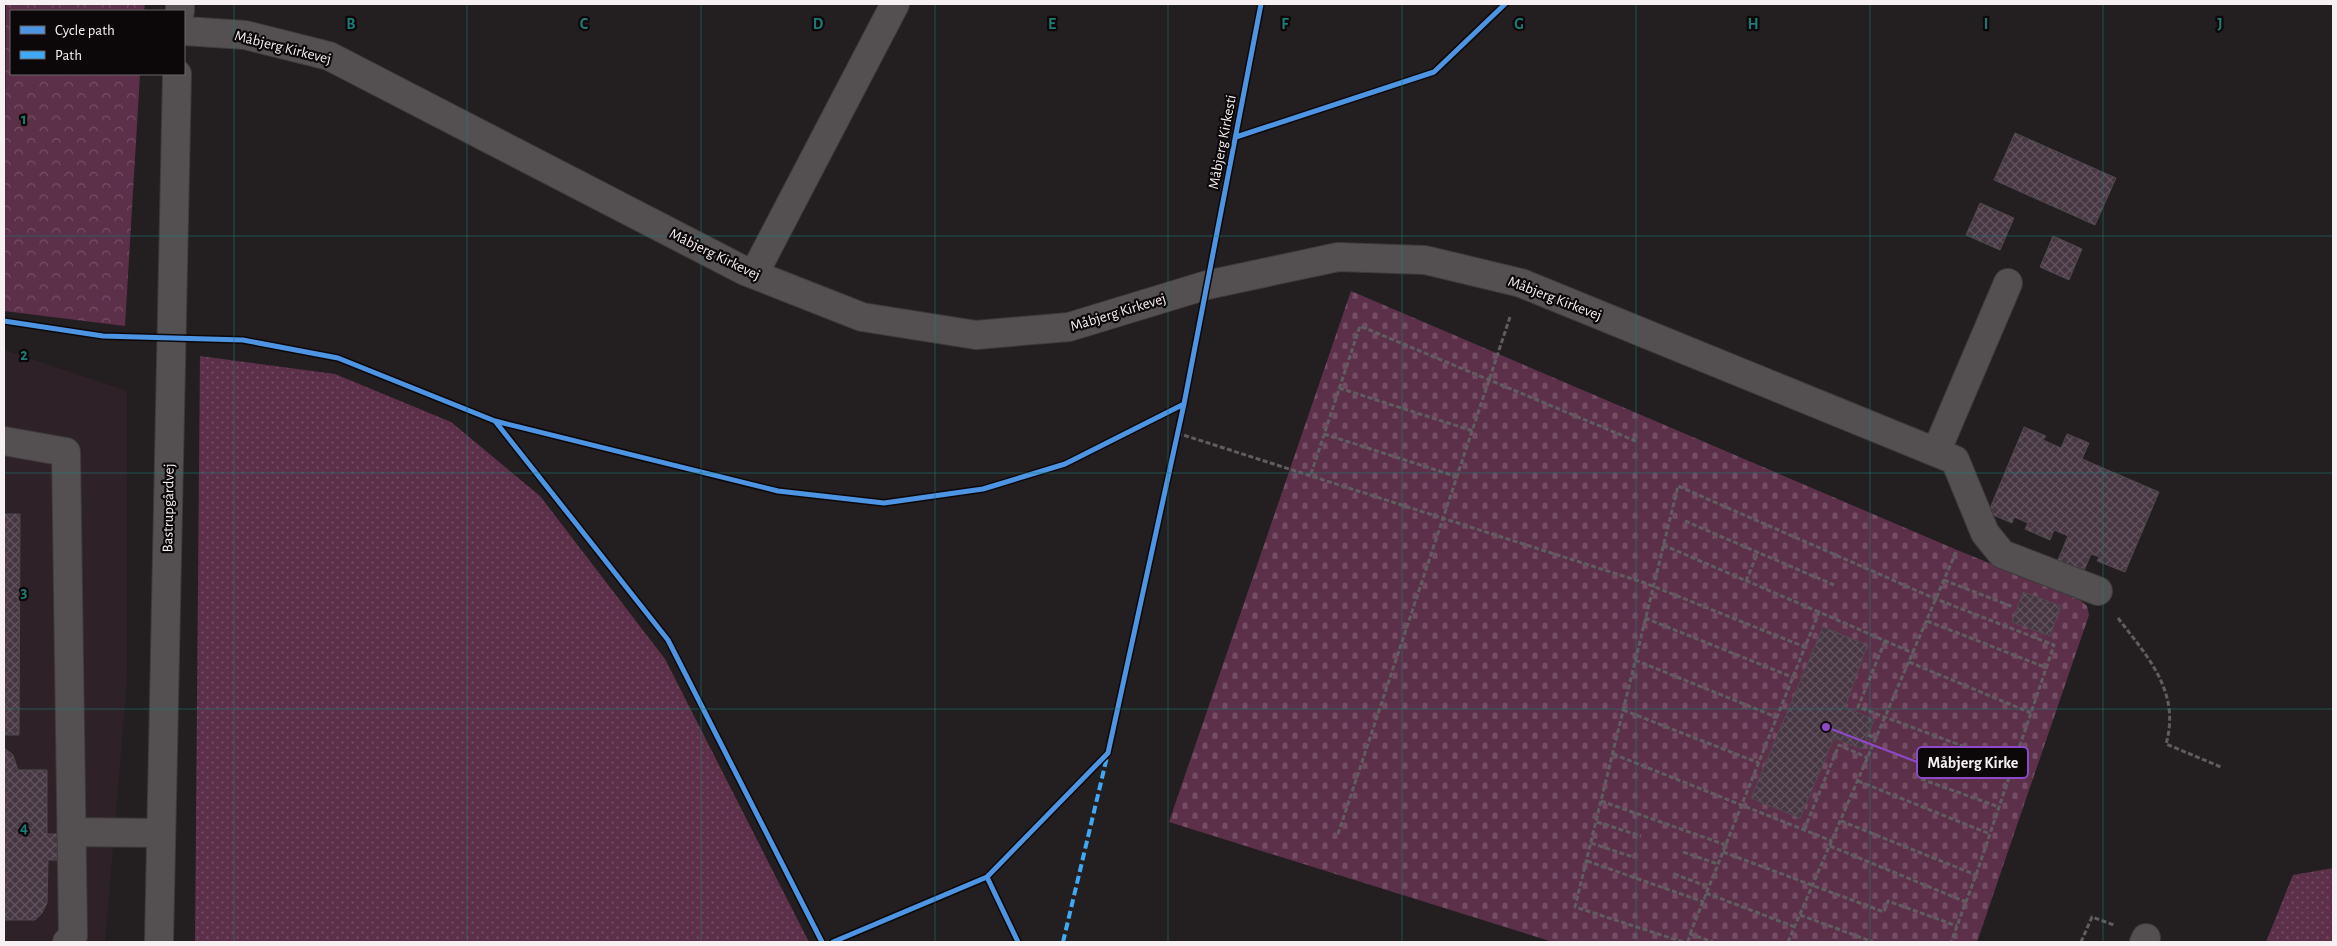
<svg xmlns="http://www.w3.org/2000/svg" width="2337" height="946" viewBox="0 0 2337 946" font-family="'Alegreya Sans',sans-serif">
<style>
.built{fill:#2e2228}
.grass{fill:url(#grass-dots)}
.forest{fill:url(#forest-crowns)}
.cemetery{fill:url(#cemetery-stones)}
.building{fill:url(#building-cross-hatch);stroke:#4e4a4c}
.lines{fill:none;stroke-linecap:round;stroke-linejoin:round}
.minor-casing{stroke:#3e3b3c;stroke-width:30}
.path{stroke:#605d5f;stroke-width:3;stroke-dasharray:5 2.5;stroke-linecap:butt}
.minor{stroke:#545052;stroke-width:28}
.quiet{stroke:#3fa9f5;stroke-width:4;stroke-dasharray:8 4;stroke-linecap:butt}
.cycleway-casing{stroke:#0c080a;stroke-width:8}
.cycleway{stroke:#4d94e3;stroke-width:5}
.grid{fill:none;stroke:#1b7c75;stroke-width:1;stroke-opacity:0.55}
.labels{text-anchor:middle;stroke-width:4.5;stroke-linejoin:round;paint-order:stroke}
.street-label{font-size:15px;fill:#f6f0f3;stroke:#0c080a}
.grid-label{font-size:16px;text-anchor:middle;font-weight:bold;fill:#1b7c75;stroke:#0c080a;stroke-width:4.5;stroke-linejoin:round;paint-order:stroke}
.leader{fill:none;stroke:#8d49c7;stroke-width:2}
.callout-dot{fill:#8d49c7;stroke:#0c080a;stroke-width:2}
.callout{fill:#0c080a;stroke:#8d49c7;stroke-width:2}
.callout-label{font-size:16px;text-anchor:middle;font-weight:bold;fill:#f6f0f3}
</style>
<defs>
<pattern id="grass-dots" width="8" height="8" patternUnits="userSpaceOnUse" patternTransform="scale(1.25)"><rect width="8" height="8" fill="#5d304a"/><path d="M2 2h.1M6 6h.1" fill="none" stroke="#754e65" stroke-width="1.8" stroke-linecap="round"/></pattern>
<pattern id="forest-crowns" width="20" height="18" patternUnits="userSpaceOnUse" patternTransform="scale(1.25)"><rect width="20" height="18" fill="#5d304a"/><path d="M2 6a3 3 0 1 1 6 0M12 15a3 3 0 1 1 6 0" fill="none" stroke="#754e65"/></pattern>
<pattern id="cemetery-stones" width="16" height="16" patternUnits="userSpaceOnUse" patternTransform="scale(1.25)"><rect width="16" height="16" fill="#5d304a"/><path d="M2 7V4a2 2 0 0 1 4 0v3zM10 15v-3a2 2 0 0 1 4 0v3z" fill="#754e65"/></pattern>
<pattern id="building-cross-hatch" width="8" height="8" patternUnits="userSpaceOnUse" patternTransform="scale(1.25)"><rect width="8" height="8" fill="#473742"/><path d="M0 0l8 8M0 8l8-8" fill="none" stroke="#62545e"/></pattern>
</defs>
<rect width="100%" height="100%" fill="#231f21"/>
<path class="built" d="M4,350L127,391V679L105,942H4Z"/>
<path class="grass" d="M200,356L335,374L451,422L540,496L665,659L809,942H195Z
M2333,868V942H2266L2293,875Z"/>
<path class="forest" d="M6,4H145L144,11H11V74H140L125,326L4,311Z"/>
<path class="cemetery" d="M1351,291L1957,550L2080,600L2087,606L2089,615L1977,942H1553L1169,822Z"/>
<path class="building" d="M2015,133L2116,178L2095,225L1994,180Z
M1980,203L2014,218L2000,250L1966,235Z
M2053,236L2082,249L2069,280L2040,267Z
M2024,427L2046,436L2043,440L2061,448L2067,434L2089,443L2082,459L2159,492L2125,572L2097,561L2099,557L2091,554L2083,573L2057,562L2068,536L2054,530L2050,540L2025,529L2028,523L2014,517L2012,523L1988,513Z
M4,514H20L19,735H4Z
M2023,592L2061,606L2050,636L2012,622Z
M1823,627L1867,645L1845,707L1874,720L1862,749L1834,738L1800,818L1751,798Z
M4,748L13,755L18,770H47V834H58L57,860H48L47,903L42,913L35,920H4Z"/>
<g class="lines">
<g class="minor-casing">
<path id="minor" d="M180,11V4
M184,31L245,35L329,56L745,271L862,317L976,335L1069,327L1207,285L1338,257L1425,260L1521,283L1955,460L1985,533L2002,554L2098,591
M754,274L895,4
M4,441L66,452L73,936L67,942
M1936,452L2008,283
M72,832L161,833
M159,942L177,74
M2144,942L2146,938"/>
</g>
<path class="path" d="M1339,388L1473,431
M1177,433L1645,583L1805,647L1819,612L1913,653
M1324,434L1458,477
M1311,474L1360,326L1638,442
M1685,521L1834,585
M1663,545L1819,612
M1944,580L2013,607
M1746,581L1758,552
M1645,618L1792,677
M2118,618C2147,656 2181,692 2166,744L2221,767
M1927,621L2047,668
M1885,641L1858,707L2013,765
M1635,660L1776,717
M1909,662L2031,713
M1623,710L1759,763
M1868,735L1876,738
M1613,754L1832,841
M1921,779L1999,807
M1858,781L1990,834
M1601,801L1726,845
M1841,821L1976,875
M1597,822L1641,836
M1804,830L1839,745L1868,758
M1338,834L1510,317
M1591,843L1633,857
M1830,846L1966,902
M1683,852L1718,864
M1723,852L1884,912L1888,901L1957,926
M1587,861L1704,902
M1674,874L1709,887
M1706,893L1795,927
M1800,915L1873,942
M1690,934L1805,647
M1683,942L1575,907L1678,486L1936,599L2054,645L1976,875L1951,942
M1688,942L1690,934L1713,942
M1788,942L1956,552
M2081,942L2092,917L2114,925"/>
<use href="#minor" class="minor"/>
<path class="quiet" d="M1063,942L1107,757"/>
<g class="cycleway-casing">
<path id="cycleway" d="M1236,137L1434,72L1505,4
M4,321L103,336L243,340L338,358L495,421L668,640L822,942
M495,421L778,491L884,503L983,489L1065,464L1184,404
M987,877L1018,942
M833,942L987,877L1108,753L1184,404L1261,4"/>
</g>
<use href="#cycleway" class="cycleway"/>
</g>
<path class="grid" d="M234,4V942M467,4V942M701,4V942M935,4V942M1168,4V942M1402,4V942M1636,4V942M1870,4V942M2103,4V942M4,236H2333M4,473H2333M4,709H2333"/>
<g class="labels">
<g class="street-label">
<text transform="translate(283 47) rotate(14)" y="5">Måbjerg Kirkevej</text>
<text transform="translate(1222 142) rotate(-79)" y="5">Måbjerg Kirkesti</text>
<text transform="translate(715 254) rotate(26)" y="5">Måbjerg Kirkevej</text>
<text transform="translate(1555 298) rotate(21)" y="5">Måbjerg Kirkevej</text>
<text transform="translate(1118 312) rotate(-17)" y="5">Måbjerg Kirkevej</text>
<text transform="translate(168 508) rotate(-89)" y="5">Bastrupgårdvej</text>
</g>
</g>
<g class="grid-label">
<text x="351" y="29">B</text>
<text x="584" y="29">C</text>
<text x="818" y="29">D</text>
<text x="1052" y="29">E</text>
<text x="1285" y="29">F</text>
<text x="1519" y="29">G</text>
<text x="1753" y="29">H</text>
<text x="1986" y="29">I</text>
<text x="2220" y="29">J</text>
<text x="24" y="124">1</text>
<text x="24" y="360">2</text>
<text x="24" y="597">3</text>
<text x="24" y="833">4</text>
</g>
<path class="leader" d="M1826 727L1917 762"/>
<circle class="callout-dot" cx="1826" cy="727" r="5"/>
<rect class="callout" x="1917" y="747" width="111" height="31" rx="5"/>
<g class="callout-label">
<text x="1973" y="768">Måbjerg Kirke</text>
</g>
<rect width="2337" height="946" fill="none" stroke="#f6f0f3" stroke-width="10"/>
<rect x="10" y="10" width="175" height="65" fill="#0c080a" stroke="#6a6567"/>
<rect x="20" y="26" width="25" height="8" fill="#4d94e3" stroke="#6a6567"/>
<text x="55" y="35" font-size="15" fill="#f6f0f3">Cycle path</text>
<rect x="20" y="51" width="25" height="8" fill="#3fa9f5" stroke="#6a6567"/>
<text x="55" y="60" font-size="15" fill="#f6f0f3">Path</text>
</svg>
